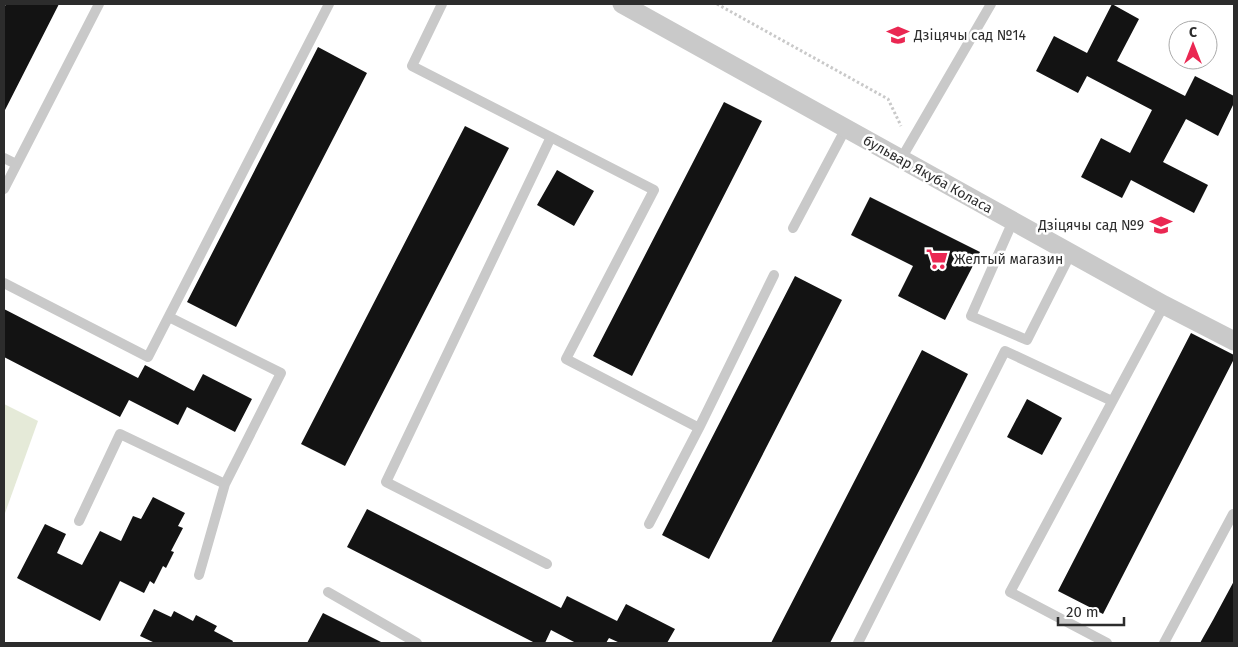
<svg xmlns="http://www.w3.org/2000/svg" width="1238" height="647" viewBox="0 0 1238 647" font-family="'Fira Sans',sans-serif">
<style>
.green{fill:#e5ead8}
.building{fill:#131313}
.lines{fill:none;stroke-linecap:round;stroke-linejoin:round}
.path{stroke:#c9c9c9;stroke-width:3;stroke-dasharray:2.5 2.5;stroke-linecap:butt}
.lane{stroke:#c9c9c9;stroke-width:10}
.street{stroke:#c9c9c9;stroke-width:19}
.labels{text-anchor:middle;stroke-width:5;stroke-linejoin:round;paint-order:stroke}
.poi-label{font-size:14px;fill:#2c2c2c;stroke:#fff;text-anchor:start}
.street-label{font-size:14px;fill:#2c2c2c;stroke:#fff}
</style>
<rect width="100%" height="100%" fill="#fff"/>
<path class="green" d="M4,404L38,421L4,516Z"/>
<path class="building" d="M6,4H59L4,112V8Z
M1112,4L1139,19L1117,61L1185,96L1195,76L1234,96V103L1218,136L1186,119L1163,162L1208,185L1194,213L1131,180L1122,198L1081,177L1101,138L1130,153L1152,110L1087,76L1078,93L1036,71L1054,36L1087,53Z
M318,47L367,73L236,327L187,302Z
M724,102L762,121L632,376L593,356Z
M465,126L509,148L345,466L301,444Z
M557,170L594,191L574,226L537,205Z
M870,197L980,252L945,320L898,296L913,266L851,235Z
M795,276L842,300L709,559L662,535Z
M4,309L138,378L145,365L194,391L203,374L252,399L235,432L187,407L178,425L129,400L120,417L4,357Z
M1191,333L1234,355V359L1103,614L1058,591Z
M922,350L968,374L920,469L830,643H771Z
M1027,399L1062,418L1042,455L1007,437Z
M153,497L185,513L178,526L183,528L171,551L174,552L166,568L163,566L154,584L150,581L144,593L120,581L100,621L17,578L45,524L66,534L57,553L82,565L100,531L121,541L133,516L141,519Z
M367,509L561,608L567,596L617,621L626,604L675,629L667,643H620L609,638L606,643H576L551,630L545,643H535L347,547Z
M1234,581V643H1200L1213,620Z
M154,609L171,617L174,611L193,621L196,615L217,626L214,631L233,641L232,643H155L140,636Z
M323,613L383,643H307Z"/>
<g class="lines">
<path class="path" d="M717,4L888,99L901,126"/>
<path class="lane" d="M442,4L412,66L654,190L566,359L699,428
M4,158L16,164
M901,159L991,4
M4,189L99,4
M1013,221L971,316L1027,340L1071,253
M793,228L846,128
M4,283L148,357L329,4
M169,317L281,373L225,484L199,575
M79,521L120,434L225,484
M649,524L699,428L774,275
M547,564L386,482L551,137
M328,592L417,643
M858,643L1005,351L1112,401
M1107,643L1010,592L1164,305
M1164,643L1233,514"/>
<path class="street" d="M622,4L1164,305L1234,341"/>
</g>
<defs>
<g id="school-bare" transform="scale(1.725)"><path d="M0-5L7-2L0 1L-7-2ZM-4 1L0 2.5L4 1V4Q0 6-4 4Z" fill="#ea2752" stroke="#fff" stroke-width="2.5" paint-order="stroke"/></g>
<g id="supermarket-bare" transform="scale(1.725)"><path d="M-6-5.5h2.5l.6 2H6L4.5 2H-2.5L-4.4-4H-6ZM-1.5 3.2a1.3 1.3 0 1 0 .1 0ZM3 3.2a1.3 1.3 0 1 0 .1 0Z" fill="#ea2752" stroke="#fff" stroke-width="2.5" paint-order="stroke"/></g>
</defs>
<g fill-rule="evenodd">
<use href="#school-bare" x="898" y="35"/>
<use href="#school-bare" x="1161" y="225"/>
<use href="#supermarket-bare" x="937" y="259"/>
</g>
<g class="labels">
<g class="poi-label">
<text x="914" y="40">Дзіцячы сад №14</text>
<text x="1144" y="230" text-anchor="end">Дзіцячы сад №9</text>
<text x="954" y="264">Желтый магазин</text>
</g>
<g class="street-label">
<text transform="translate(928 174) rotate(29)" y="5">бульвар Якуба Коласа</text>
</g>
</g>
<rect width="1238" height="647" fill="none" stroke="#2c2c2c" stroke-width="10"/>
<g transform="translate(1193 45)"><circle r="24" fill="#ffffff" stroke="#ababab"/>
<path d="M0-4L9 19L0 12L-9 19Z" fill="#ea2752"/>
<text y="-8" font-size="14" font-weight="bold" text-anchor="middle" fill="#2c2c2c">С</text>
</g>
<path d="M1058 617v8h66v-8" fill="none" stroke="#2c2c2c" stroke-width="2.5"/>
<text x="1066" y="617" font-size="15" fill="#2c2c2c" stroke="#ffffff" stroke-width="4" paint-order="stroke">20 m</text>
</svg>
